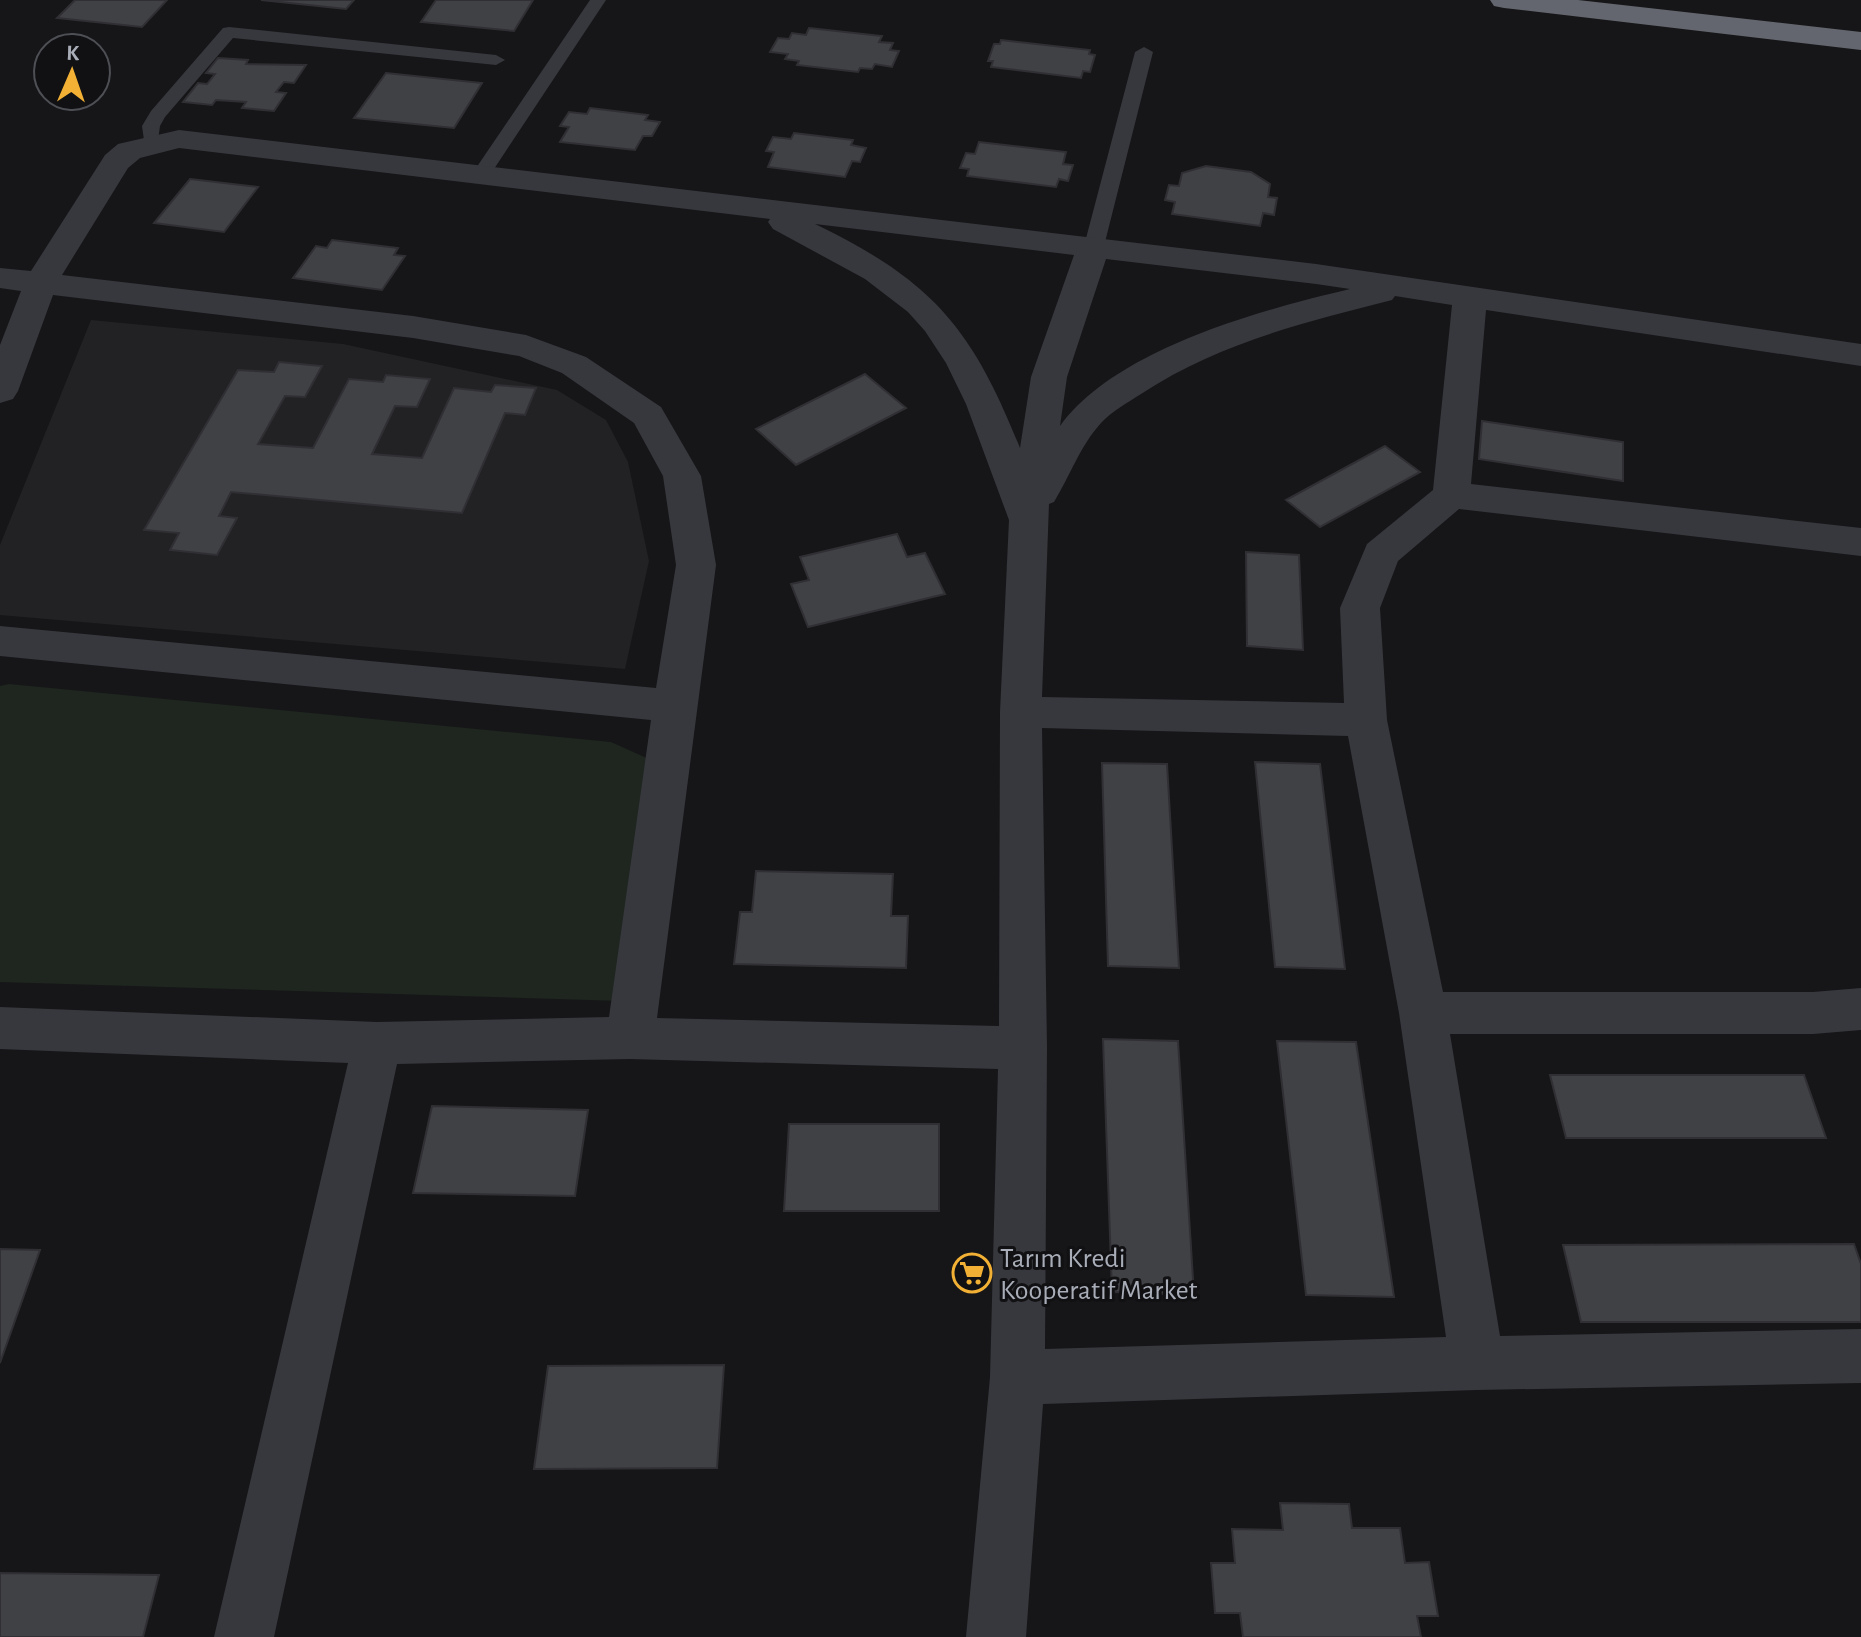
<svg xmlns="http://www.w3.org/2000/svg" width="1861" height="1637" viewBox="0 0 1861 1637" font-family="'Alegreya Sans',sans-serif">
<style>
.built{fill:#222225}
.green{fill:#1e261f}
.building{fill:#404145;stroke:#303034;stroke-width:2}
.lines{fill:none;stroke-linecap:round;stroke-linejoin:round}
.service{fill:#37383d;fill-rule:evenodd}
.minor{fill:#37383d;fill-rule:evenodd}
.motorway{fill:#63666e;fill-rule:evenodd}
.labels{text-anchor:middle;stroke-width:6;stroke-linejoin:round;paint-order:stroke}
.near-poi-label{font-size:28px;fill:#a8adb8;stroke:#111113;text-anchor:start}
</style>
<rect width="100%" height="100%" fill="#161618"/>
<path class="built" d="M91,320L343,344L557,390L606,420L628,462L649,561L625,669L0,615V545Z"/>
<path class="green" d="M9,684L611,742L660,764L621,1001L0,982V686Z"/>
<path class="building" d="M75,0H167L142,27L57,18Z
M261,0H354L346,9Z
M436,0H533L514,31L421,22Z
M809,28L882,36L879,42L893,43L890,50L899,51L892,67L875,64L872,69L860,68L858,72L797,65L799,61L785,59L788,54L770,52L778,38L789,39L792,33L806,35Z
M1001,40L1090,50L1089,54L1095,55L1090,72L1083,71L1081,78L991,67L993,61H988L994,44H1000Z
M218,58L248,60L246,64L306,65L294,83L284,82L276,92L286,93L274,111L242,108L246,102L216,100L212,105L183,102L198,83L207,84L215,74L206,73Z
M386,73L482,83L454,128L354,118Z
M590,108L648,115L645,120L660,122L652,136H643L635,150L560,142L569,127L560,126L569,112L587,114Z
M794,133L853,140L851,145L866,148L860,162L852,161L845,177L768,167L774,152L766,151L773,137L791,139Z
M979,142L1066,152L1063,164L1073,165L1068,181L1059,179L1056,187L967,176L969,169L960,168L966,153L975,154Z
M1206,166L1251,172L1270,184L1268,197L1277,198L1274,215L1263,213L1260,226L1172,214L1175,202L1165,200L1169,185L1179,186L1182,173Z
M190,179L258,187L224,232L154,223Z
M332,240L398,248L394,255L405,256L382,290L293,278L316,246L327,248Z
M279,362L322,366L305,397L285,396L258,444L313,448L349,379L383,382L386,375L430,379L417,407L395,406L372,454L422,458L454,388L491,392L495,385L536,388L525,415L505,413L462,513L231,492L219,516L237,518L217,555L170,550L179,533L144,530L238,370L274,372Z
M865,374L906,408L796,465L756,429Z
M1482,421L1623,442V481L1479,459Z
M1385,446L1420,472L1320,527L1286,500Z
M897,534L907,557L925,553L945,594L808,627L791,584L809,580L800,557Z
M1246,552L1299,555L1303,650L1247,646Z
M1255,762L1320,764L1345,969L1275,967Z
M1102,763L1167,764L1179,968L1108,966Z
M756,871L893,874L891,916H908L906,968L734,964L740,912H752Z
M1103,1039L1178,1041L1194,1295L1112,1292Z
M1277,1041L1356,1042L1394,1297L1306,1295Z
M1550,1075H1804L1826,1138H1566Z
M432,1106L588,1110L575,1196L413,1193Z
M789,1124H939V1211H784Z
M1854,1244L1861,1264V1322H1581L1563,1245Z
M0,1249L40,1250L0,1363Z
M724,1365L717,1468L534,1469L548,1366Z
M1280,1503L1349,1504L1352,1528H1400L1405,1563L1429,1562L1438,1616H1417L1421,1637H1243L1240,1613H1215L1211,1563H1235L1232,1529L1283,1530Z
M0,1573L159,1575L143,1637H0Z"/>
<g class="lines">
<path class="service" d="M590,0H606L488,178H474L472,174Z
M229,27L496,55L505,60L496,65L233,38L165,117L160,126L157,147H145L142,126L151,111L223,28Z
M1144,47L1153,52L1104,246L1101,250H1087L1084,246L1135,52Z"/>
<path class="minor" d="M179,130L1316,264L1861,344V366L1486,310L1471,484L1861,528V556L1459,509L1398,561L1380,608L1387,720L1443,992H1813L1861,988V1030L1813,1034H1450L1500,1336L1861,1329V1383L1477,1390L1043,1404L1026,1637H966L990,1377L998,1069L630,1059L397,1064L274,1637H214L348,1063L0,1049V1007L377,1022L609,1017L651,720L0,656V626L656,688L676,565L663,476L634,423L562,373L519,356L413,338L53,295L18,391L13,399L0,403V345L21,291L0,288V268L31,271L105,155L118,144ZM179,148L770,219L768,222L773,229L865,279L908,312L925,331L946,363L966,404L1009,520L1000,712L999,1026L657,1018L716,565L701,476L661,407L586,357L526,335L413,316L62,275L128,168L140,158ZM815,224L1074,255L1031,377L1020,448C972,328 933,281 815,224ZM1106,259L1316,284L1350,289C1261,310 1116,349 1060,426L1067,377ZM1395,296L1452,305L1433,490L1367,544L1340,608L1344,703L1042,697L1049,504L1054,502C1070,476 1080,446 1101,423C1112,411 1127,403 1141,394C1218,343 1303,323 1392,300ZM1042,728L1348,736L1399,1013L1446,1337L1045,1349L1047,1048Z"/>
<path class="motorway" d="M1490,0H1578L1861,32V50L1504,8L1494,6Z"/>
</g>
<defs>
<g id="supermarket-ring" transform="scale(2)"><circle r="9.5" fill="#111113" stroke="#f2b134" stroke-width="1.5"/><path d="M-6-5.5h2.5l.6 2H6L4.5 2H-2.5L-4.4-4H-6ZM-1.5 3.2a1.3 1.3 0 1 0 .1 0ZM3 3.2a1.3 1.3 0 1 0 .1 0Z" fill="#f2b134"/></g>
</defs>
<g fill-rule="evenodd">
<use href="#supermarket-ring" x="972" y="1273"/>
</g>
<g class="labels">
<g class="near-poi-label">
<text x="1000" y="1267">Tarım Kredi<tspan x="1000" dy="32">Kooperatif Market</tspan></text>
</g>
</g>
<g transform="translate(72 72) rotate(2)"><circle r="38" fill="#111113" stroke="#4d4f55" stroke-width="2"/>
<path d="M0-6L14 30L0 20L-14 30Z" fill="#f2b134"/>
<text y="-12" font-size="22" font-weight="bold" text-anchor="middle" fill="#a8adb8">K</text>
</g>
</svg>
